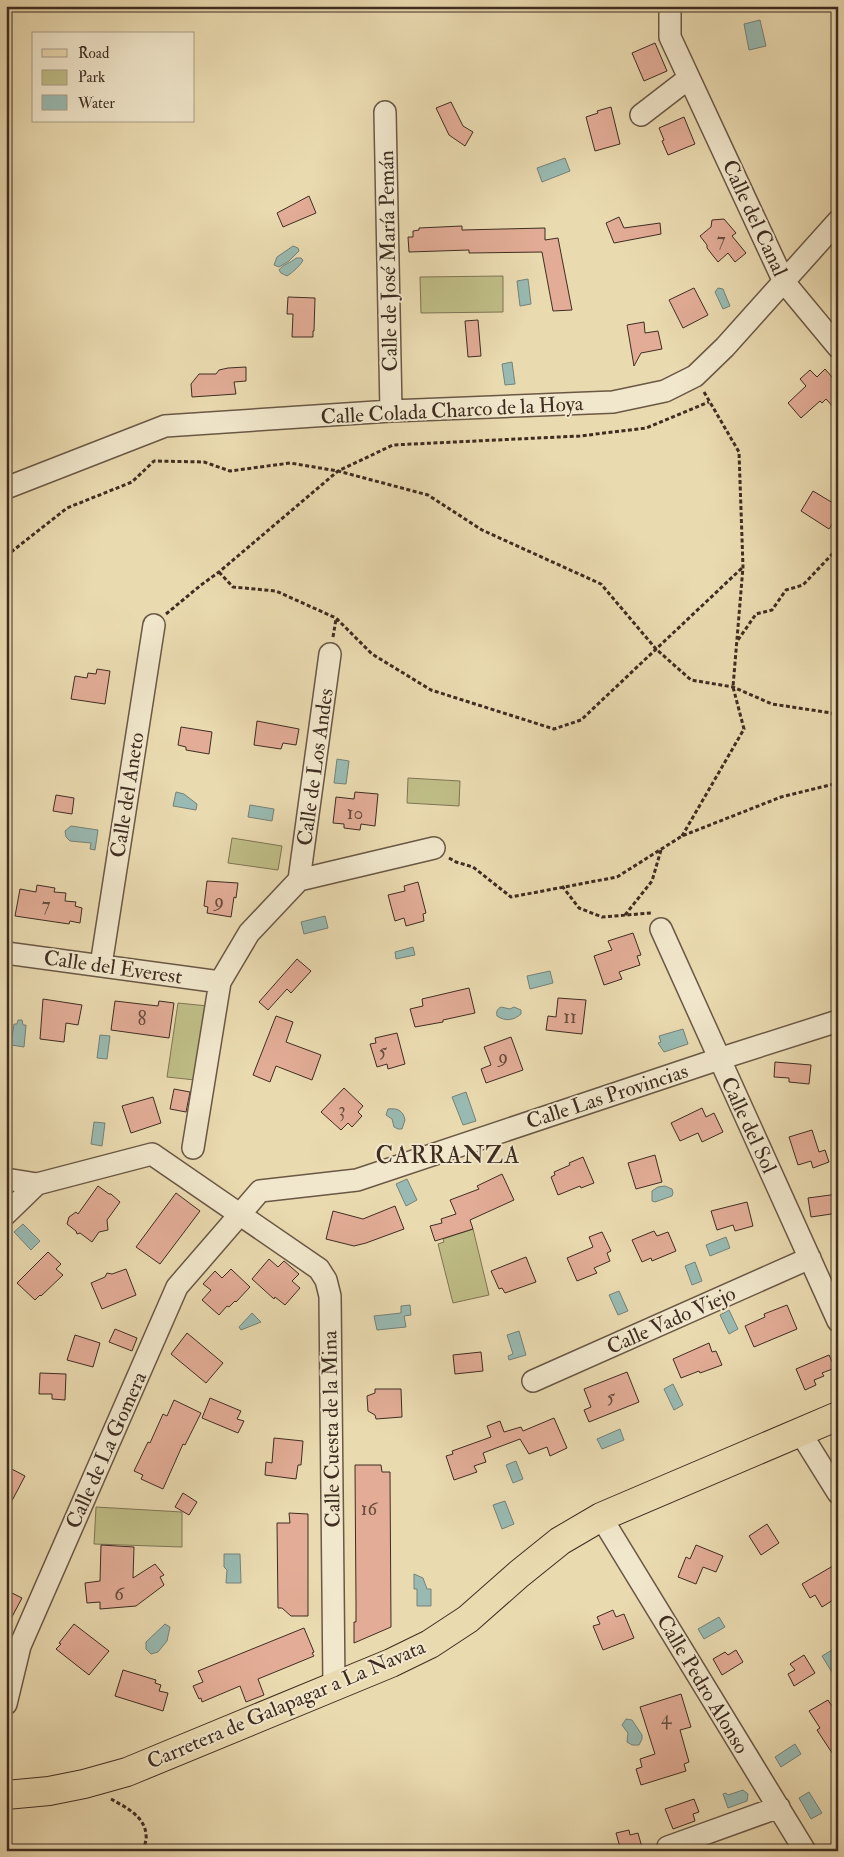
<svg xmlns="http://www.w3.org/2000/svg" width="844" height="1857" viewBox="0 0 844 1857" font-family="'IM FELL Double Pica',serif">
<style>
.green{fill:#bfbd86;stroke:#7f7554}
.water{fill:#99bab2;stroke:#758278}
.building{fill:#e2ac96;stroke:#3f2d21}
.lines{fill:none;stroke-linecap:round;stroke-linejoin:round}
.minor-casing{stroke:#6a5845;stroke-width:24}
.major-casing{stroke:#3f2d21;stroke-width:30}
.path{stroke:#3f2d21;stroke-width:3;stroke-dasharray:4 2.5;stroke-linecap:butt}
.minor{stroke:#f1e7cc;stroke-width:21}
.major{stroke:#eadab0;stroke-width:28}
.labels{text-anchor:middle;stroke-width:4;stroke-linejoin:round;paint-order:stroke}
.number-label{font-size:19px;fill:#684d3e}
.street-label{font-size:21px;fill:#3f2d21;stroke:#f1e7cc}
.quarter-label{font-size:24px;letter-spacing:1px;fill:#3f2d21;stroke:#f1e7cc}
</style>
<rect width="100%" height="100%" fill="#eadab0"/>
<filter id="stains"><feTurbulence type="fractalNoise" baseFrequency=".004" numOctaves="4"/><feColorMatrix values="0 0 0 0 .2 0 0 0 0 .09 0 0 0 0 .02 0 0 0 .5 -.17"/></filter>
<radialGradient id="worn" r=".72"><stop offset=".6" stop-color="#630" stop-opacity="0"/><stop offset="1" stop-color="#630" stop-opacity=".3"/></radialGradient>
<path class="green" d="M503,276V312L421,313L420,277Z
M408,778L460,781L459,806L407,803Z
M232,838L282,846L278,870L228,863Z
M178,1003L208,1006L195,1080L167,1077Z
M473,1229L489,1295L453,1303L438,1244L444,1242L443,1239Z
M96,1507L182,1512V1547L94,1544Z"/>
<path class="water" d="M760,20L766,46L749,50L744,24Z
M565,158L570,171L542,182L537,168Z
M293,246L298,248L299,251L289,261L279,267L274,265L277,257Z
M296,258H301L303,260C301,265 292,273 287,276L281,273L279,270C283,264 291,263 296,258Z
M528,279L531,304L520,306L517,281Z
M718,288L723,289L730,306L723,309L715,292Z
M512,362L515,384L505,385L502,364Z
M337,759L349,761L346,784L334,783Z
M176,792L184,794L197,804L196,810L173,806Z
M250,805L274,809L272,821L248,817Z
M71,826L98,830L95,850L90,849L91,843L70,841L66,837L65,831Z
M325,916L328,928L304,934L301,922Z
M834,919H838V951H832Z
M413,947L415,955L396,959L395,952Z
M550,971L553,983L530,989L527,976Z
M501,1007L510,1009L514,1007L521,1010V1014C514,1020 506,1022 497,1016C496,1012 497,1009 501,1007Z
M18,1020H22L23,1025H26L24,1047L11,1045L14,1024H17Z
M683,1029L688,1044L664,1052L658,1043L661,1042L659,1036Z
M100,1035L110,1036L107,1059L97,1058Z
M466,1092L476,1121L463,1125L452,1097Z
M388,1109C397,1108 403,1110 405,1120L402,1129H398L394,1127L392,1119L386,1115Z
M94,1122L105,1123L102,1146L91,1144Z
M407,1179L417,1200L406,1206L396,1184Z
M665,1186L672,1189L673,1193L672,1196L655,1202L652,1201V1191L658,1187Z
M23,1224L40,1241L31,1250L14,1232Z
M726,1237L730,1248L710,1256L706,1245Z
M695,1262L702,1281L692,1285L685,1266Z
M619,1291L628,1311L618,1315L609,1295Z
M410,1305L411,1315L404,1316L406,1327L377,1330L374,1316L401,1313V1306Z
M729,1310L738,1329L729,1334L720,1315Z
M252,1313L261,1322L241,1330L239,1327Z
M519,1331L526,1355L509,1360L508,1356L513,1354L507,1335Z
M673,1384L683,1405L674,1410L664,1389Z
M620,1429L624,1440L602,1449L597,1439Z
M516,1461L523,1479L513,1483L506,1465Z
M505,1501L514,1524L502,1529L493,1505Z
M224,1554H240L241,1583H226L227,1570L224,1567Z
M414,1574L423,1578L427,1589H431V1606H417V1589H414Z
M719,1617L725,1627L704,1639L698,1629Z
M165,1624L170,1627L167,1641L158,1652L151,1654L146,1649V1642Z
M832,1650L838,1661V1672L833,1674L822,1656Z
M626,1719L632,1720L642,1735V1739L639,1745H632L627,1742L628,1733L622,1725Z
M795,1744L801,1754L781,1767L775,1757Z
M743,1790L748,1794L747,1801L728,1808L723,1794L726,1793L728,1795Z
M809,1792L822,1813L811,1819L799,1798Z"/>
<path class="building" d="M655,43L667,71L644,81L632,53Z
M451,102L463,126L473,132L465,146L449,135L436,108Z
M611,107L620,144L595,151L586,117L598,113L597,111Z
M684,117L695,144L668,155L662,141L664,140L659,128Z
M309,196L316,213L283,227L277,213Z
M619,217L624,228L660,223L661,234L614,243L606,223Z
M724,219L736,233L732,236L746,253L735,262L728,253L718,262L707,248V245L700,236L711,227L712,220Z
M462,226V230L545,228V240L558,238L572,310L553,311L542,252L469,253V250L409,252L408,237H413V231L419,230V228Z
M694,288L708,315L683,328L669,300Z
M288,297L315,298L314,331H313V337H292L293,314H287Z
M478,320L481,356L468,357L465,321Z
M644,322L645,333L658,331L662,349L641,353L634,366L627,325Z
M246,367V381L234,382L236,394L192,397L191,384L199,374H216L219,370L228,368Z
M825,369L838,384V412L826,399L822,403L820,401L801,418L788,403L806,386L800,379L810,370L817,377Z
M813,491L838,506V515L829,529L801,511Z
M97,669L110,671L105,704L71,699L75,676L87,678L88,673L96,674Z
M257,721L299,729L296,745L283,743L281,749L254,745Z
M181,727L212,732L209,754L186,750V747L178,745Z
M355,792L378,794L375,826L361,824L360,830L344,828V824L333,823L336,797L354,799Z
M56,795L74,798L72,814L53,811Z
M207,881L238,883L236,898L234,897L231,917L207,913L208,907L204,906Z
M418,882L426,913L423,914L424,921L406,926L404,918L395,921L388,895L405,891L404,886Z
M37,885L55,888L54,892L66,893L65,901L76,902L75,906L82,908L80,923L70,921L69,924L15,916L20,889L36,892Z
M633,933L641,955L637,956L640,965L619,972L622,979L604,985L594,956L612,950L608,941Z
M297,959L311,971L291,993L287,989L268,1010L259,1002Z
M469,988L475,1013L443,1020V1022L415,1027L410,1009L423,1006L422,999Z
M558,998L586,1000L582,1034L546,1030L548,1016L556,1017Z
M43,999L82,1005L78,1025L66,1023L64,1042L40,1039Z
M115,1001L158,1006L159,1001L174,1003L169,1038L111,1030Z
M276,1016L293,1022L286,1042L321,1055L312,1080L276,1066L270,1082L253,1075Z
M397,1033L405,1064L388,1069L387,1064L377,1067L370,1044L376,1043L375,1038Z
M511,1037L523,1070L486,1083L481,1069L491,1065L484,1047Z
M775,1062L811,1065L809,1084L789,1082V1078L774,1077Z
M344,1088L363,1106L358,1112L362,1116L352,1127L348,1123L341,1130L321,1112Z
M174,1089L190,1092L186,1112L170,1109Z
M153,1097L161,1123L131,1133L122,1106Z
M702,1108L706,1117L714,1113L723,1132L702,1142L698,1133L680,1141L671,1123Z
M812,1130L819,1152L825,1150L829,1162L813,1168L811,1161L798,1165L789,1137Z
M655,1155L662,1182L636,1189L628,1163Z
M583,1157L594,1183L581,1188L580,1186L558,1195L551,1177L555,1175L554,1172L570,1165L569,1163Z
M502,1174L514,1200L470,1220L473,1229L435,1241L430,1226L442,1223L441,1219L456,1214L450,1200L479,1189L477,1186Z
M98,1186L109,1194H111L120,1202L107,1220L108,1230L99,1232L92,1242L80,1233L77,1234L76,1231L67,1224L69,1217L76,1212L78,1214Z
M176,1193L200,1211L160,1264L136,1247Z
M838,1194V1213L811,1217L808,1198Z
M747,1202L753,1226L735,1231L733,1225L717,1230L711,1211Z
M395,1206L404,1229L366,1243L354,1246L326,1239L333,1211L363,1219Z
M654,1231L657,1236L668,1232L676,1251L652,1261L651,1258L642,1262L632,1240Z
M602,1232L611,1251L607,1253L610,1261L594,1268L597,1273L577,1281L567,1258L593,1247L589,1237Z
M48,1252L61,1264L56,1269L63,1275L41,1296L40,1295L35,1300L17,1283Z
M526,1257L536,1282L505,1293L502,1288L499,1289L491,1271Z
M269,1259L278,1267L284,1261L299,1274L292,1281L300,1288L285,1305L275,1297L274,1299L252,1279Z
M126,1269L136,1295L102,1309L91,1283L105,1277L107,1273L112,1274Z
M231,1269L250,1287L236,1302L235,1301L229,1307L227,1306L219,1315L202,1300L211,1290L203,1284L215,1271L222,1278Z
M787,1305L797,1329L754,1347L745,1326L765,1317L764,1314Z
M115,1329L137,1338L132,1351L109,1342Z
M187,1333L223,1363L206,1383L171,1354Z
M75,1335L100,1343L93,1367L67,1360Z
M709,1343L712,1352L716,1351L722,1365L700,1373L699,1371L681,1378L673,1359Z
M481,1352L483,1371L455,1374L453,1355Z
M829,1355L835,1368L822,1373L824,1376L814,1380L816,1385L805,1390L796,1369Z
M627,1372L639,1402L589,1422L584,1410L591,1407L584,1389Z
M40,1373L66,1374L65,1400L52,1399V1394H39Z
M375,1389H401L402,1417L376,1419L375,1415L368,1411L367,1396L375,1393Z
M210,1398L241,1411L237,1419L244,1421L238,1433L202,1418Z
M174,1400L201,1413L185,1445L183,1444L163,1489L141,1479L143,1475L134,1471L148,1442L150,1443L163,1414L167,1416Z
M554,1418L567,1448L550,1456L547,1447L529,1454L520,1439L483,1453L486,1462L474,1466L477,1472L454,1480L446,1456L453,1454L452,1451L491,1437L487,1426L500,1421L504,1432L521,1427L523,1431Z
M274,1438L303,1441L301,1465H298L296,1479L265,1475L266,1462L272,1463Z
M355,1465H381L382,1472H390L391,1627L354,1643V1622H356V1604Z
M6,1466L25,1476L6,1512Z
M183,1493L197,1502L189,1515L175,1507Z
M289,1513L308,1514V1616H291L282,1608H278L277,1523H290Z
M767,1524L779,1543L761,1555L749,1536Z
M101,1545L134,1547L133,1578L155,1564L164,1575L160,1577L164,1585L136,1606L100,1609V1602L87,1603L85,1583L100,1581Z
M696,1545L723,1556L716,1572L703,1567L696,1584L678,1577L686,1557L690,1559Z
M838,1563V1597L822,1607L815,1595L810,1598L802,1584Z
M6,1590L22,1598L6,1628Z
M613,1610L616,1617L624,1614L634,1638L603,1650L593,1626L600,1624L597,1617Z
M74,1624L109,1651L89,1675L56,1649L61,1644L59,1643Z
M304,1628L314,1652L312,1653L314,1656L258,1679L264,1695L246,1702L240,1686L202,1702L201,1698L199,1699L193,1686L203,1682L198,1671Z
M736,1650L743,1662L722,1675L713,1659L725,1652L728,1655Z
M804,1655L815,1673L794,1686L788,1674L795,1670L790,1664Z
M123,1670L156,1680L155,1683L161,1685L159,1691L168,1693L163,1711L115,1696Z
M681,1694L691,1727L680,1730L689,1762L684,1764L686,1771L641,1785L636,1769L642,1767L640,1759L655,1754L640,1707Z
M828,1700L838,1716V1762L817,1730L820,1728L809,1711Z
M694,1799L699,1812L693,1814L695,1821L673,1829L665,1809Z
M629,1830L630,1835L638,1833L643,1851H621L616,1833Z"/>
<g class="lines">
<g class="minor-casing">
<path id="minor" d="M670,6V37L784,282L838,347
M385,112L391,411
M641,115L689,78
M6,488L165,426L391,411L613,402L665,391L695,376L725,347L838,221
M299,880L434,848
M661,929L838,1321
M6,953L220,982
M101,965L154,625
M193,1148L220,982L249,933L299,880L330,654
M6,1179L37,1184
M6,1214L37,1184L152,1154L319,1269L326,1280L330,1296L334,1687
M533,1381L810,1258
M800,1432L838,1493
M601,1517L805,1851
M6,1704L20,1646L177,1287L260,1191L357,1180L719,1059L838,1021
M668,1851V1847L779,1807"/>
</g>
<g class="major-casing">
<path id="major" d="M6,1795L49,1791L84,1784L127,1772L391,1663L430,1644L468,1619L519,1574L560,1541L601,1517L838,1416"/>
</g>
<path class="path" d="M6,556L67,508L132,482L154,461L204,462L230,471L290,463L338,471L428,495L482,530L601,584L656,649L691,680L733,687L772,704L838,714
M219,572L233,587L276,591L336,618L372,654L431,690L554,729L581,720L743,567
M166,614L201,585L219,572L338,471L393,445L580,436L646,428L709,402
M333,637L336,619
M738,640L756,614L772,610L786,590L803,585L838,548
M682,836L744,729L733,687L743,567L739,452L704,392
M449,858L456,862L473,867L511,897L617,877L682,836L781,797L838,783
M562,886L579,908L602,917L651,913
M625,915L652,881L661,850
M111,1799C125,1807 145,1816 146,1835C147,1840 144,1846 143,1851"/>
<use href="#minor" class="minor"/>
<use href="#major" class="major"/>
</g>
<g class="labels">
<g class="number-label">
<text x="721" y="246">7</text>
<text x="355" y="819">10</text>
<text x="219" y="907">9</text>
<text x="46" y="911">7</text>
<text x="570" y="1023">11</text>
<text x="142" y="1025">8</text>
<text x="383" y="1057">5</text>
<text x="503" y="1063">9</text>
<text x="342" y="1116">3</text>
<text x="611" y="1403">5</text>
<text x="369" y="1515">16</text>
<text x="119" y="1600">6</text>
<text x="666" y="1724">4</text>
</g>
<g class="street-label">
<text transform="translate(755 218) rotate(65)" y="7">Calle del Canal</text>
<text transform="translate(388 261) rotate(-91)" y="7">Calle de José María Pemán</text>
<text transform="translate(452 410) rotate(-3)" y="7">Calle Colada Charco de la Hoya</text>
<text transform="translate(315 767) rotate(-82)" y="7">Calle de Los Andes</text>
<text transform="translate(127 795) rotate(-81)" y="7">Calle del Aneto</text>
<text transform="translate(113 967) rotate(8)" y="7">Calle del Everest</text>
<text transform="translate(607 1096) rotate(-18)" y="7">Calle Las Provincias</text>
<text transform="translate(749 1125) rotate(65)" y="7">Calle del Sol</text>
<text transform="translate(671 1320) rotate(-24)" y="7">Calle Vado Viejo</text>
<text transform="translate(331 1429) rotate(-91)" y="7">Calle Cuesta de la Mina</text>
<text transform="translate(106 1450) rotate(-66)" y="7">Calle de La Gomera</text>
<text transform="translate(703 1684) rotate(59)" y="7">Calle Pedro Alonso</text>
<text transform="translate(286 1704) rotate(-23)" y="7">Carretera de Galapagar a La Navata</text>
</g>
<g class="quarter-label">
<text x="448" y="1163">CARRANZA</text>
</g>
</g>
<rect width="844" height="1857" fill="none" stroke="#eadab0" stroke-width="25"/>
<rect x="8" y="8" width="829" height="1842" fill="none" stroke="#3f2d21" stroke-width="2.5"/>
<rect x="12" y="12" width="819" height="1832" fill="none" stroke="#3f2d21"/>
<rect x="32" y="32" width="162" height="90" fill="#f1e7cc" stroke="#aa9d88"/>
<rect x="42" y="49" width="25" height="8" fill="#eadab0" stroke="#aa9d88"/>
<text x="78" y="58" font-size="15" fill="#3f2d21">Road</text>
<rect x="42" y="70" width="25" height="15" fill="#bfbd86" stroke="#aa9d88"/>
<text x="78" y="82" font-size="15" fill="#3f2d21">Park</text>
<rect x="42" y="95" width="25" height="15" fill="#99bab2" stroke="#aa9d88"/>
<text x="78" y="108" font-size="15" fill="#3f2d21">Water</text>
<rect width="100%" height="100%" filter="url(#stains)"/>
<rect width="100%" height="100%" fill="url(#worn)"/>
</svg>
